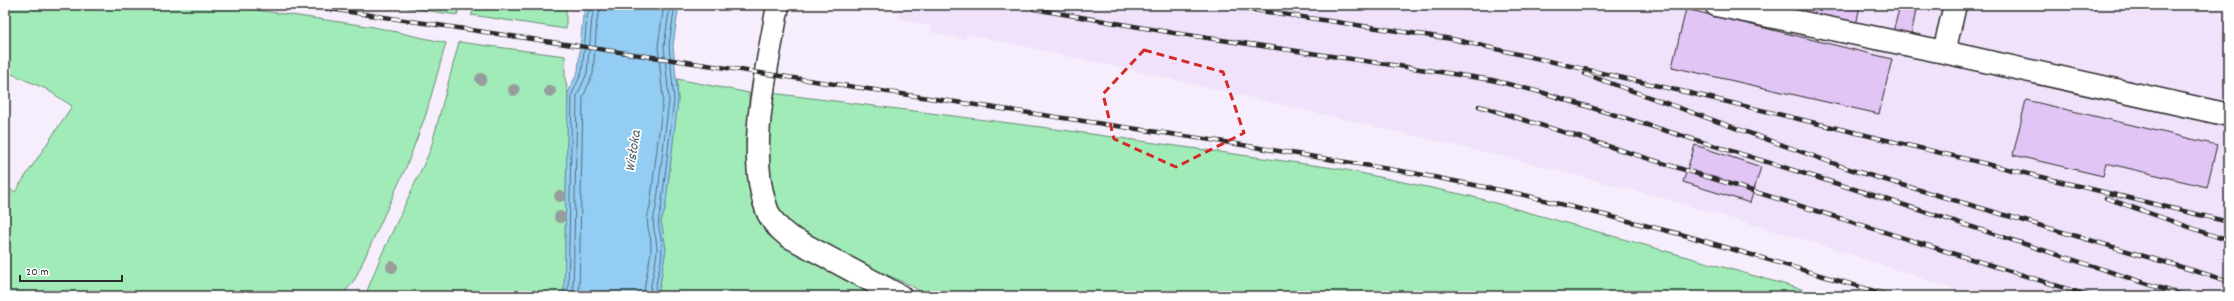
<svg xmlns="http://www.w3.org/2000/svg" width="2234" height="301" viewBox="0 0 2234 301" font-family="Dekko,sans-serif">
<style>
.built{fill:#f0e2fa}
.green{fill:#a1ebb9;stroke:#668b72}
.water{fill:#93cdf3;stroke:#698ca3}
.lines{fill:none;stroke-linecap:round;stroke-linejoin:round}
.shore{stroke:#556c7b;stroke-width:1}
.building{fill:#e1c5f4;stroke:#2b2b2b}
.minor-casing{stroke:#2b2b2b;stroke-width:25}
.minor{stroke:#fff;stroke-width:22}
.rail-casing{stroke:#2b2b2b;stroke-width:4.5}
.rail{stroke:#fff;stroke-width:3;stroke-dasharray:9;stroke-linecap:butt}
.tree{fill:#969d9c}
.marked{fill:none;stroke:#d62828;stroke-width:3;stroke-dasharray:8 5;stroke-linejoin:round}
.labels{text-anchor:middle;stroke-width:3.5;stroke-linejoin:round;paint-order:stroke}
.water-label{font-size:15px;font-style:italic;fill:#4a5c67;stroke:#fff}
</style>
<rect width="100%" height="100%" fill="#f6eefc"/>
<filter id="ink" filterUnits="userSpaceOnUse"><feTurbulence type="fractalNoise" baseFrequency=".025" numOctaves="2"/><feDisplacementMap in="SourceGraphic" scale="8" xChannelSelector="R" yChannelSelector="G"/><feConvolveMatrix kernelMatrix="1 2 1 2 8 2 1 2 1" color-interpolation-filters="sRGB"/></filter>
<g filter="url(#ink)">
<path class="built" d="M897,5H2229V296H1974L1829,247L1655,196L1513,159L1145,73L967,34L965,40L931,32L932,27L900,19Z"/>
<path class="green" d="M5,5H222L374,27L446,43L426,114L407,165L355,279L342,296H5V186L15,192L72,106L46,89L5,71Z
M389,5H460L457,15Z
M477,5H566V29L471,15Z
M459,42L565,56V78L568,93L564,296H365L381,256L430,151Z
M677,79L749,93V183L757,217L768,235L861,285L866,296H658L666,249L661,221L665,210L678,100Z
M771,93L1041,127L1341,169L1470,196L1826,296H927L910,285C887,274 787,235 779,217C762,178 769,133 771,93Z"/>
<path class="water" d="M587,5H679L673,45L678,100L665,210L661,221L666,249L658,296H564L568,93L578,71L583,16Z"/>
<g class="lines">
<path class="shore" d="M568,296L572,94L582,72L587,17L591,5
M573,296L577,96L587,73L592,18L596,5
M579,296L583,97L593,74L597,20L602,5
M644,296C644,280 650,265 651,249C652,231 643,228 650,206L663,99L658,46L664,5
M650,296C650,280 657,264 657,248C656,231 650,227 656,208L669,100L664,46L670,5
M655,296C655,280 662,265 662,249C662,232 655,228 661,209L674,100L669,45L675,5"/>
</g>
<path class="building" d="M1766,5H1860L1856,26Z
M1900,5H1917L1911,36L1893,32Z
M1686,9L1892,59L1879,114L1672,67Z
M2026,100L2217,145L2207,187L2106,163L2103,176L2013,155Z
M1695,145L1761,167L1750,203L1683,182Z"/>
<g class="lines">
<g class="minor-casing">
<path id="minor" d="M778,5C768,65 745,152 767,210C771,221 779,229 788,236L900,296
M1716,5L1944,52
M1955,5L1944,52L2229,115"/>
</g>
<use href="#minor" class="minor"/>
<g class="rail-casing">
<path id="rail" d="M303,5L1218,141L1413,173L1520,194L1684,235L1891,296
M1220,5L1452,39L1694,94L2229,222
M1034,9L1174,33L1440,72L1492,80L1544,93L1870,194L2185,296
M1585,74L1855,171L2229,281
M1479,106L2090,296
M2106,198L2229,241"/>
</g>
<use href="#rail" class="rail"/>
</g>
<g class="tree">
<circle cx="481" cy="79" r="6"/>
<circle cx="514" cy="90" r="6"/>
<circle cx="550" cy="91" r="6"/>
<circle cx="560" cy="196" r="6"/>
<circle cx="560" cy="217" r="6"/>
<circle cx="392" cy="267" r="6"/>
</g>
</g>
<path class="marked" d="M1144,50L1223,72L1244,133L1176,167L1114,139L1103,94Z"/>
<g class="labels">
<g class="water-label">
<text transform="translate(632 151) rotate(-81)" y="5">Wisłoka</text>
</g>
</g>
<rect width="2234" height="301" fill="none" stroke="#fff" stroke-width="20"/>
<rect x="10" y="10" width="2214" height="281" fill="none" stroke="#2b2b2b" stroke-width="1.5" filter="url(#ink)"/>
<path d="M20 275v6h102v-6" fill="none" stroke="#2b2b2b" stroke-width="2"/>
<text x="26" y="275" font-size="12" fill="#2b2b2b" stroke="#ffffff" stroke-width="3" paint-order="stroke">20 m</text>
</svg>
